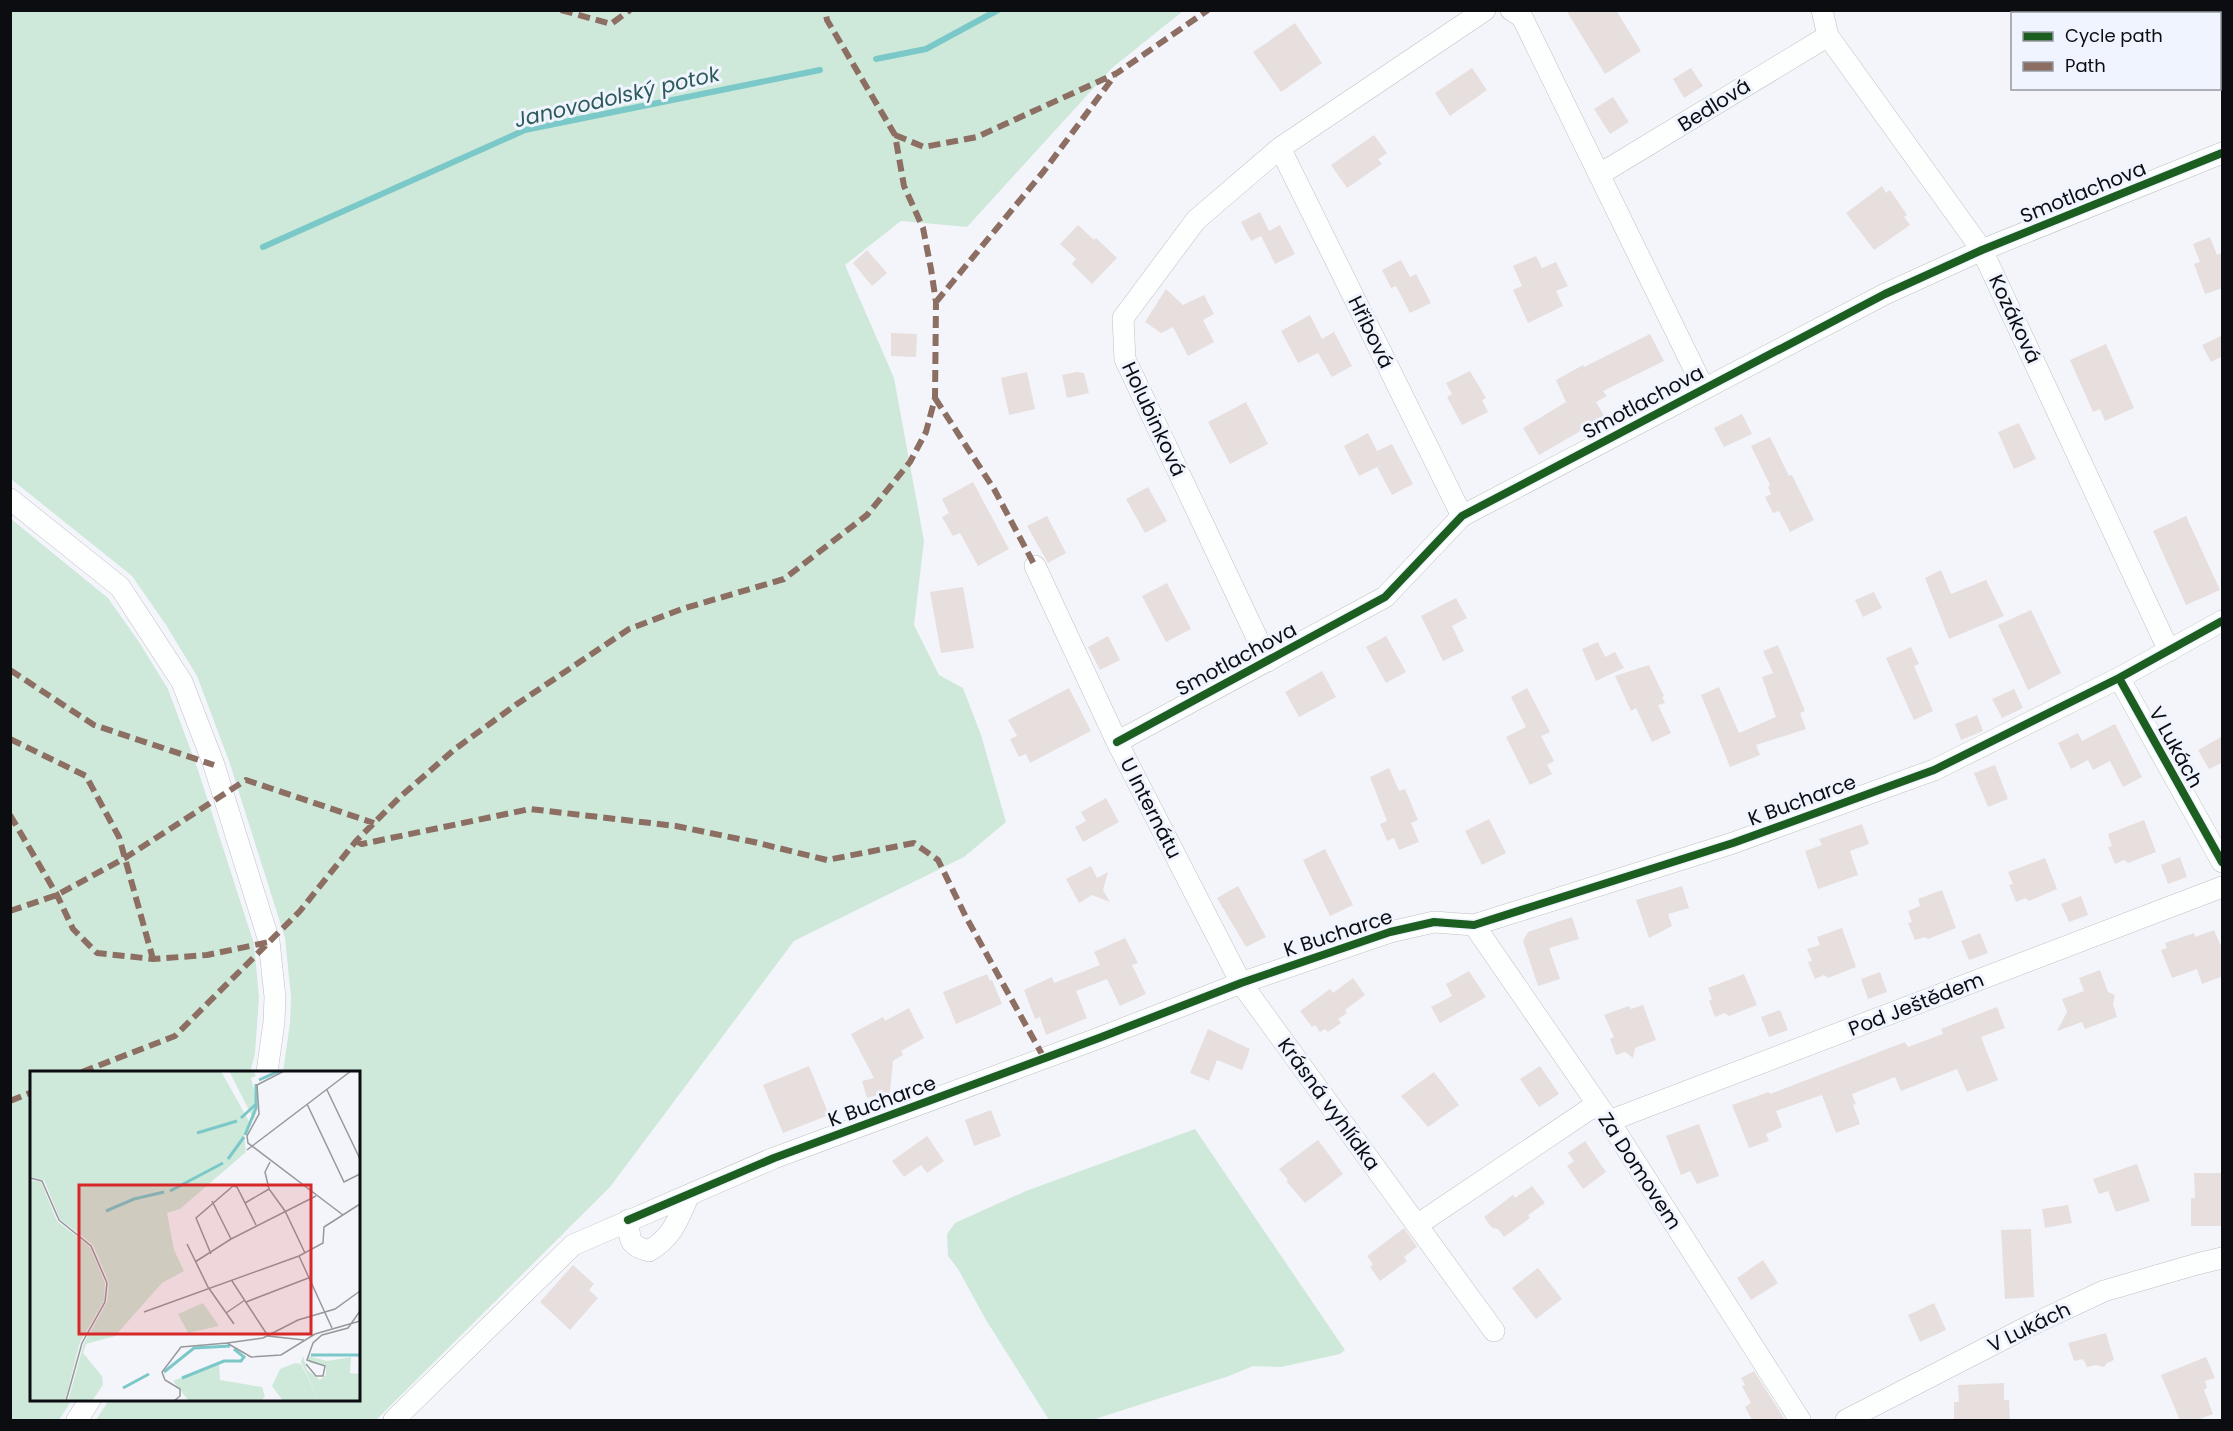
<svg xmlns="http://www.w3.org/2000/svg" width="2233" height="1431" viewBox="0 0 2233 1431" font-family="Poppins,sans-serif">
<style>
.green{fill:#cee9da}
.lines{fill:none;stroke-linecap:round;stroke-linejoin:round}
.stream{stroke:#7bc8c8;stroke-width:6}
.building{fill:#e7dede}
.minor-casing{stroke:#bfc0c4;stroke-width:22}
.minor{stroke:#fdfefe;stroke-width:21}
.quiet{stroke:#8d6e63;stroke-width:6;stroke-dasharray:12 6;stroke-linecap:butt}
.cycleway-casing{stroke:#f0f4fe;stroke-width:11}
.cycleway{stroke:#1b5e20;stroke-width:8}
.labels{text-anchor:middle;stroke-width:6;stroke-linejoin:round;paint-order:stroke}
.street-label{font-size:20px;fill:#0c0d10;stroke:#f0f4fe}
.water-label{font-size:21px;font-style:italic;fill:#2c5b5a;stroke:#f0f4fe}
.inset-river{fill:none;stroke:#7bc8c8;stroke-width:3}
.inset-road{fill:none;stroke:#97989c;stroke-width:1.5}
.view{fill:#d62828;fill-opacity:0.15;stroke:#d62828;stroke-width:3}
.inset-edge{fill:none;stroke:#0c0d10;stroke-width:3}
</style>
<rect width="100%" height="100%" fill="#f4f5fa"/>
<path class="green" d="M10,11H1183L1112,68L967,227L901,221L845,265L894,378L924,541L914,625L939,675L963,688L981,735L1006,822L964,857L794,941L610,1187L376,1420H96L109,1400H358V1072H283L290,1023L291,997L285,938L229,761L197,676L166,625L132,576L11,479Z
M11,519L108,598L139,642L168,689L198,770L254,944L259,997L255,1054L250,1072H32V1400H72L59,1420H11Z
M1195,1129L1345,1350L1340,1354L1281,1367L1253,1366L1229,1376L1092,1420H1049L986,1320L958,1269L948,1256L947,1234L955,1223L1026,1191Z"/>
<g class="lines">
<path class="stream" d="M876,59L926,49L998,10
M263,247L525,130L820,70"/>
</g>
<path class="building" d="M1566,10H1616L1641,51L1605,74Z
M1295,23L1322,63L1281,92L1253,52Z
M1472,68L1487,90L1450,116L1435,93Z
M1691,68L1703,86L1684,98L1673,79Z
M1613,97L1629,122L1610,134L1594,109Z
M1374,135L1387,153L1378,159L1382,164L1347,188L1331,165Z
M1882,186L1886,193L1890,190L1907,215L1904,217L1910,225L1874,250L1846,213Z
M1260,212L1269,231L1280,225L1295,254L1275,264L1261,236L1251,241L1241,222Z
M1078,225L1094,240L1096,238L1117,258L1092,284L1072,264L1076,259L1060,244Z
M2210,237L2217,255L2223,253V288L2205,294L2194,264L2200,262L2193,244Z
M867,250L887,273L872,286L853,263Z
M1536,256L1542,268L1556,262L1568,286L1556,291L1563,306L1528,323L1513,290L1522,286L1513,266Z
M1401,260L1410,277L1416,274L1431,303L1410,313L1396,286L1391,288L1382,270Z
M1166,289L1183,305L1204,295L1214,314L1203,320L1214,342L1188,356L1173,327L1161,333L1145,322Z
M1310,315L1322,339L1334,332L1352,366L1332,377L1318,353L1298,363L1281,331Z
M891,333L917,334L916,357L891,356Z
M1650,334L1664,361L1603,391L1607,396L1596,402L1606,419L1583,432L1582,430L1539,455L1523,428L1566,402L1556,380L1583,365L1584,367Z
M2223,335V356L2211,362L2202,345Z
M2106,344L2134,408L2105,421L2100,409L2093,412L2070,360Z
M1470,371L1486,398L1482,400L1488,412L1462,425L1447,397L1452,394L1446,383Z
M1027,372L1035,409L1009,415L1001,378Z
M1077,372L1084,373L1089,393L1067,398L1062,375Z
M1246,402L1268,444L1230,464L1208,422Z
M1742,414L1752,434L1724,447L1714,428Z
M2019,423L2036,459L2014,469L1998,432Z
M1368,433L1377,451L1392,444L1413,484L1392,495L1377,467L1359,476L1344,446Z
M1770,437L1789,476L1792,475L1814,520L1790,532L1779,511L1773,513L1765,497L1771,494L1768,487L1770,485L1751,446Z
M973,482L1009,549L978,566L960,533L953,536L942,517L949,513L942,499Z
M1148,487L1167,521L1145,533L1126,499Z
M1047,516L1066,553L1048,563L1027,526Z
M2186,516L2220,590L2186,605L2153,531Z
M1941,570L1951,594L1986,580L2004,616L1949,639L1925,578Z
M1167,583L1191,629L1166,642L1142,596Z
M963,587L974,648L941,653L930,592Z
M1874,592L1882,608L1863,617L1855,600Z
M1456,598L1467,618L1452,626L1464,651L1443,661L1421,616Z
M2031,610L2061,673L2028,690L1998,625Z
M1108,636L1120,660L1100,670L1088,647Z
M1386,636L1406,672L1386,683L1366,647Z
M1598,642L1605,657L1615,652L1624,668L1596,681L1582,649Z
M1778,645L1805,711L1800,713L1806,729L1756,745L1760,755L1730,767L1701,695L1719,687L1739,733L1776,717L1762,677L1773,673L1763,651Z
M1911,647L1919,664L1914,666L1933,711L1914,720L1886,658Z
M1649,665L1664,696L1662,697L1665,703L1658,705L1671,733L1652,742L1636,708L1631,711L1615,676Z
M1322,671L1336,697L1299,717L1285,692Z
M1069,688L1091,731L1030,763L1026,754L1019,757L1010,739L1017,736L1008,720Z
M1527,688L1550,732L1541,736L1554,761L1547,765L1552,774L1530,785L1506,737L1526,727L1511,697Z
M2014,689L2023,708L2002,718L1992,699Z
M1977,715L1983,731L1961,740L1955,724Z
M2115,724L2142,777L2123,787L2110,761L2093,770L2088,760L2071,769L2058,743L2078,733L2082,741Z
M2223,736V762L2209,769L2198,750Z
M1995,765L2008,799L1988,807L1974,773Z
M1389,768L1399,791L1405,789L1418,820L1411,823L1419,842L1399,850L1394,838L1387,841L1380,824L1387,821L1370,777Z
M1106,798L1119,822L1083,842L1075,827L1086,821L1081,812Z
M1489,819L1506,853L1482,865L1465,831Z
M2144,820L2156,852L2128,863L2124,860L2115,864L2108,847L2112,846L2108,834Z
M1862,824L1869,844L1850,851L1858,875L1818,889L1805,851L1822,845L1819,839Z
M1325,849L1353,905L1330,916L1303,860Z
M2180,857L2187,877L2168,884L2161,865Z
M2045,858L2057,889L2029,901L2025,898L2016,902L2009,885L2013,884L2008,872Z
M1091,866L1097,878L1108,872L1103,890L1110,902L1092,895L1079,903L1066,879Z
M1238,886L1266,937L1246,947L1217,898Z
M1682,886L1689,908L1668,914L1672,926L1649,938L1636,900Z
M1942,890L1956,928L1928,939L1925,937L1915,940L1908,923L1912,922L1908,911L1920,906L1918,899Z
M2081,896L2088,915L2069,922L2061,904Z
M1572,917L1579,939L1549,948L1560,979L1538,986L1523,941L1528,932Z
M1842,928L1856,967L1828,978L1824,975L1815,979L1808,962L1812,961L1807,949L1820,945L1817,937Z
M2214,930L2220,944L2223,945V976L2202,984L2197,969L2172,978L2161,950L2167,948L2165,943L2194,933L2195,937Z
M1980,933L1988,953L1969,960L1961,941Z
M1125,938L1138,963L1132,965L1146,994L1120,1006L1107,979L1076,991L1087,1018L1046,1035L1040,1017L1035,1019L1024,990L1052,977L1054,983L1100,965L1094,952Z
M2100,970L2108,992L2115,995L2113,1004L2117,1017L2085,1029L2082,1022L2057,1031L2067,1012L2062,999L2084,991L2079,978Z
M1469,971L1486,997L1440,1023L1431,1007L1452,996L1446,984Z
M1880,972L1887,992L1868,999L1861,979Z
M987,974L990,981L992,980L1002,1004L956,1024L943,992Z
M1744,974L1757,1005L1729,1016L1725,1013L1715,1017L1709,1001L1712,999L1708,988Z
M1353,978L1365,995L1345,1010L1347,1013L1338,1019L1341,1023L1328,1032L1325,1029L1320,1032L1315,1025L1312,1027L1300,1011L1330,989L1333,993Z
M1643,1005L1656,1040L1635,1048L1633,1058L1625,1052L1616,1055L1610,1039L1614,1037L1604,1015L1629,1006L1631,1009Z
M1997,1007L2005,1028L1981,1037L1998,1080L1967,1092L1957,1069L1901,1091L1895,1077L1852,1094L1856,1104L1853,1105L1860,1124L1836,1133L1822,1095L1776,1111L1782,1127L1766,1134L1769,1141L1749,1148L1732,1105L1769,1092L1770,1094L1905,1042L1908,1047L1943,1034L1941,1029Z
M909,1008L924,1038L901,1051L903,1055L893,1061L889,1102L887,1103L882,1094L867,1098L862,1081L874,1078L851,1034L883,1017L885,1021Z
M1780,1010L1788,1030L1769,1037L1761,1017Z
M1208,1029L1250,1049L1242,1070L1217,1060L1209,1081L1190,1073Z
M809,1066L829,1115L783,1133L763,1085Z
M1540,1066L1559,1094L1539,1107L1520,1079Z
M1434,1072L1459,1105L1428,1127L1401,1096Z
M991,1110L1001,1136L974,1146L965,1120Z
M1699,1124L1719,1176L1697,1184L1690,1171L1681,1175L1666,1136Z
M927,1136L944,1161L927,1173L921,1165L904,1177L892,1161Z
M1318,1140L1343,1174L1305,1203L1286,1181L1288,1180L1279,1169Z
M1585,1141L1606,1172L1583,1189L1567,1166L1574,1161L1568,1153Z
M2137,1164L2150,1201L2116,1212L2108,1191L2099,1194L2093,1179Z
M2194,1173H2223V1226H2191V1198H2195Z
M1532,1186L1545,1203L1528,1215L1530,1218L1504,1237L1498,1229L1492,1228L1484,1217L1513,1195L1515,1198Z
M2068,1205L2072,1223L2045,1228L2042,1209Z
M1404,1228L1417,1247L1404,1257L1407,1261L1380,1281L1370,1267L1373,1264L1367,1256Z
M2031,1229L2034,1297L2005,1299L2001,1230Z
M1763,1260L1778,1283L1751,1300L1737,1278Z
M573,1265L594,1284L589,1290L598,1298L570,1330L540,1302Z
M1538,1268L1562,1299L1536,1319L1512,1288Z
M1934,1303L1946,1330L1920,1342L1908,1315Z
M2106,1333L2114,1360L2107,1363L2104,1367L2096,1365L2087,1367L2083,1359L2074,1361L2068,1343Z
M2206,1357L2215,1378L2205,1381L2207,1388L2204,1390L2213,1414L2197,1420H2180L2161,1375Z
M1754,1371L1785,1420H1752L1745,1407L1751,1403L1742,1386L1745,1385L1741,1378Z
M2004,1383V1400H2009L2010,1420L1954,1419V1402H1959L1958,1385Z"/>
<g class="lines">
<g class="minor-casing">
<path id="minor" d="M1511,10L1522,17L1704,389
M1822,10L1828,36L1982,250L2169,651
M2147,10L2152,14
M2220,61L2222,63
M1280,148L1462,516
M1600,174L1828,36
M10,499L120,587L182,682L214,765L269,941L275,997L274,1022L267,1072
M1035,566L1117,742L1241,983L1494,1331
M1268,661L1125,359L1123,318L1196,220L1280,148L1485,10
M2119,678L2222,862
M1117,742L1385,597L1462,516L1885,294L1982,250L2222,153
M1474,925L1609,1121L1800,1420
M1609,1121L2222,887
M628,1220C630,1240 628,1245 649,1251C673,1237 678,1219 689,1195
M1417,1225L1597,1104
M77,1420L90,1400
M394,1420L573,1245L774,1158L1099,1038L1241,983L1390,932L1434,922L1474,925L1733,843L1934,770L2119,678L2222,621
M1846,1420L2029,1326L2104,1291L2197,1264L2222,1258"/>
</g>
<use href="#minor" class="minor"/>
<path class="quiet" d="M561,10L611,24L630,10
M895,135L924,147L977,137L1117,73L1208,10
M936,302L1044,171L1115,75
M935,398L994,489L1035,566
M10,670L94,725L214,765
M10,739L86,776L119,837L153,959
M10,815L57,895L73,929L97,953L153,959L207,955L269,942
M356,841L362,844L530,809L676,826L754,842L827,860L914,843L938,860L966,917L1044,1058
M10,911L57,895L125,858L246,780L374,823
M82,1072L175,1036L300,911L356,841L400,797L455,749L517,704L629,629L682,609L784,579L867,515L910,462L926,432L935,398L936,302L931,269L923,228L904,186L895,135L827,20L825,10
M10,1101L32,1092"/>
<g class="cycleway-casing">
<path id="cycleway" d="M2119,678L2222,862
M1117,742L1385,597L1462,516L1885,294L1982,250L2222,153
M628,1220L774,1158L1099,1038L1241,983L1390,932L1434,922L1474,925L1733,843L1934,770L2119,678L2222,621"/>
</g>
<use href="#cycleway" class="cycleway"/>
</g>
<g class="labels">
<g class="street-label">
<text transform="translate(1714 105) rotate(-32)" y="7">Bedlová</text>
<text transform="translate(2083 192) rotate(-22)" y="7">Smotlachova</text>
<text transform="translate(2015 319) rotate(65)" y="7">Kozáková</text>
<text transform="translate(1371 332) rotate(64)" y="7">Hřibová</text>
<text transform="translate(1643 402) rotate(-28)" y="7">Smotlachova</text>
<text transform="translate(1154 419) rotate(65)" y="7">Holubinková</text>
<text transform="translate(1236 659) rotate(-28)" y="7">Smotlachova</text>
<text transform="translate(2176 747) rotate(61)" y="7">V Lukách</text>
<text transform="translate(1802 800) rotate(-20)" y="7">K Bucharce</text>
<text transform="translate(1151 808) rotate(63)" y="7">U Internátu</text>
<text transform="translate(1338 933) rotate(-18)" y="7">K Bucharce</text>
<text transform="translate(1916 1004) rotate(-21)" y="7">Pod Ještědem</text>
<text transform="translate(882 1101) rotate(-20)" y="7">K Bucharce</text>
<text transform="translate(1329 1104) rotate(54)" y="7">Krásná vyhlídka</text>
<text transform="translate(1640 1171) rotate(57)" y="7">Za Domovem</text>
<text transform="translate(2029 1327) rotate(-26)" y="7">V Lukách</text>
</g>
<g class="water-label">
<text transform="translate(617 97) rotate(-13)" y="7">Janovodolský potok</text>
</g>
</g>
<g transform="translate(30 1071)">
<rect width="330" height="330" fill="#f4f5fa"/>
<path d="M0,0H191L221,54L214,64L216,81L150,138L137,142L144,179L154,200L132,212L85,265L56,273L53,282L72,305L73,314L62,330H38L54,272L77,231L79,212L63,174L30,148L14,109L0,106ZM199,0H223L226,5L221,7L228,35L224,49ZM0,109L11,111L27,150L60,176L75,212L74,230L50,271L35,330H0ZM173,232L189,255L158,262L148,243ZM273,285L277,299L290,309L296,304V295L280,292L278,285L297,290L321,286L320,302L330,303V330H253L242,315L250,298L265,292L271,293L289,329L271,291ZM189,291L190,309L232,316L235,325L231,330H159L143,310Z" fill="#cee9da"/>
<path class="inset-river" d="M229,9L249,0M211,47L225,34M167,62L207,50M215,64L226,37V13M198,88L214,66M140,120L193,92M76,140L104,128L134,121M281,284H330M134,301L164,277L200,275M152,307L194,290H211L214,286L204,278M93,317L119,303"/>
<path class="inset-road" d="M254,0L227,14L229,43L217,65L218,72L313,144M297,19L330,88M277,33L314,111L330,103M217,79L321,0M240,91L235,101L239,118L255,140L275,182M0,107L12,110L29,149L61,175L77,212L75,231L52,272L36,330M182,130L201,168M215,132L239,118M157,173L178,216L204,253M181,183L166,147L203,115L207,116L226,154M269,185L302,257M165,191L201,168L286,125M202,210L238,265L274,269M216,231L281,206M114,241L269,185L293,172L294,156L330,133M196,242L215,229M197,272L233,267L268,249L305,238L330,220M276,293L286,305H293L295,295L277,289L283,272L292,264L318,257L330,240M144,330L150,325V318L135,309L132,301L151,276L197,272L221,286L251,284L285,263L330,250"/>
<path class="view" d="M49,114H281V263H49Z"/>
<rect width="330" height="330" class="inset-edge"/>
</g>
<rect width="2233" height="1431" fill="none" stroke="#0c0d10" stroke-width="24"/>
<rect x="2011" y="12" width="210" height="78" fill="#f0f4fe" stroke="#95989f" stroke-width="1.5"/>
<rect x="2023" y="32" width="30" height="9" fill="#1b5e20" stroke="#95989f" stroke-width="1.5"/>
<text x="2065" y="42" font-size="18" fill="#0c0d10">Cycle path</text>
<rect x="2023" y="62" width="30" height="9" fill="#8d6e63" stroke="#95989f" stroke-width="1.5"/>
<text x="2065" y="72" font-size="18" fill="#0c0d10">Path</text>
</svg>
